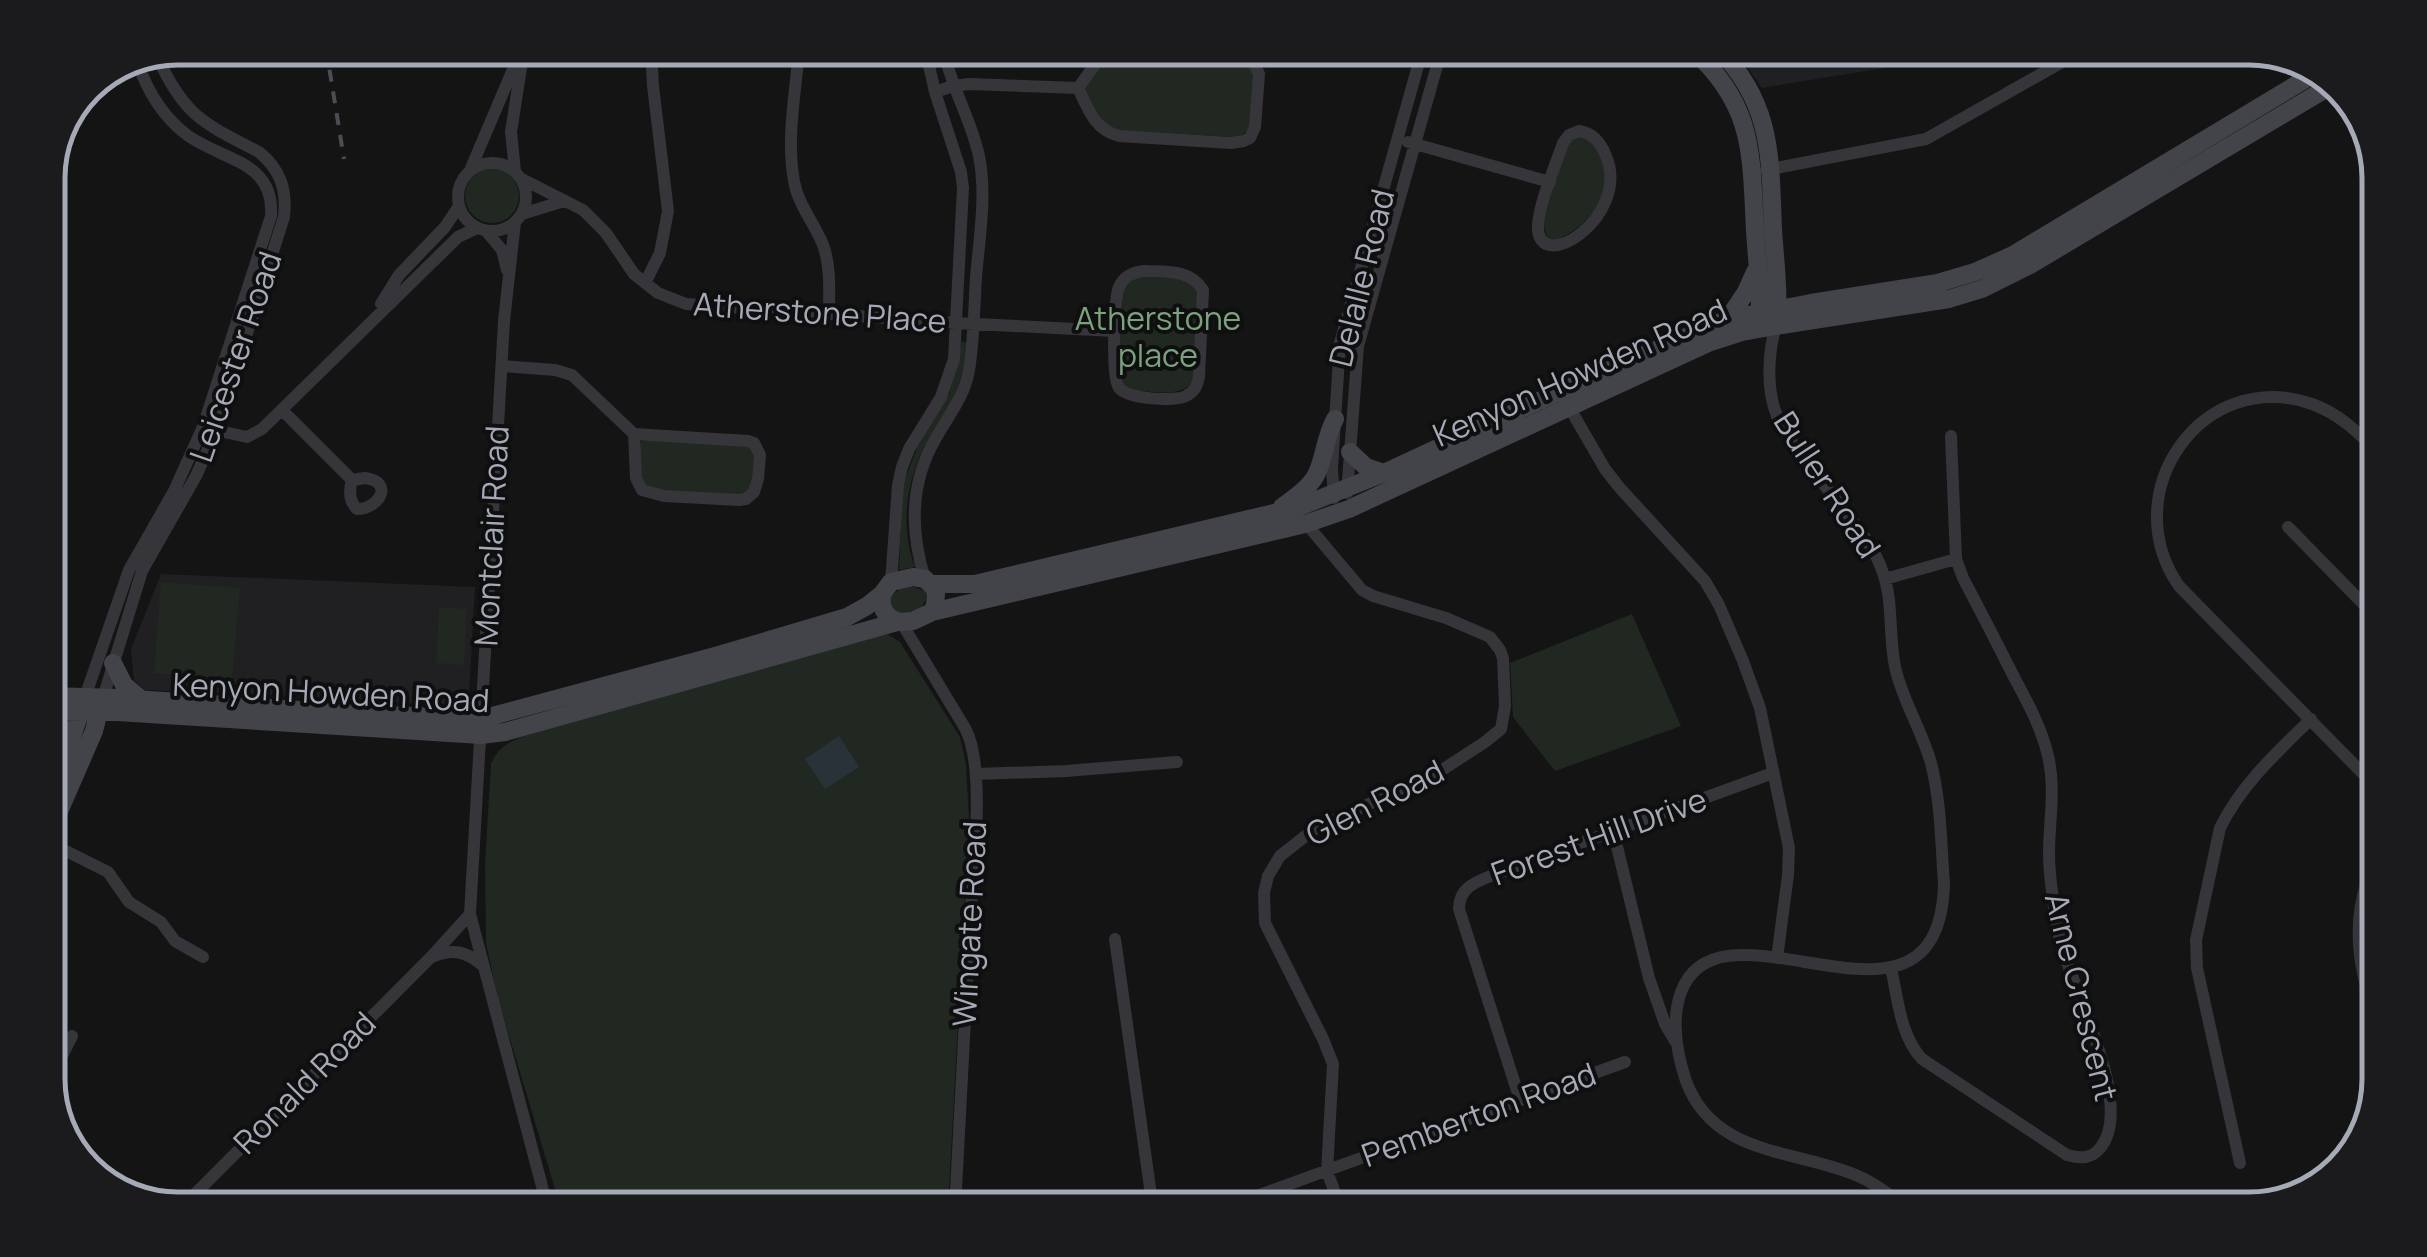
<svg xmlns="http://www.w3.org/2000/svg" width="2427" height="1257" viewBox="0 0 2427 1257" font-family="Manrope,sans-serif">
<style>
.built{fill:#202022}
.green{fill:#202821}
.water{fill:#2a3239}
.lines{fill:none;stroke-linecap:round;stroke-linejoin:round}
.street{stroke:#35353a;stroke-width:12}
.secondary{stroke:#43444a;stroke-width:18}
.rail{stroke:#4c4d53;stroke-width:4;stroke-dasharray:12 10;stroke-linecap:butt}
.labels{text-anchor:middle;stroke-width:8;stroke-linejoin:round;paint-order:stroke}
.street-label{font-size:32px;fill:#a5aab6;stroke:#0f0f10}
.park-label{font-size:32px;fill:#7ca17f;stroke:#0f0f10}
.rim{fill:none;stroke:#a5aab6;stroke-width:5}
</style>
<rect width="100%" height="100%" fill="#141415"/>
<path class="built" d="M1734,48H1931L1896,66L1762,88Z
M161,574L475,587L469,693L461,707L321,697L145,690L134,680L131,649Z"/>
<path class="green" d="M1111,53L1246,62L1254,74L1251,126L1244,134L1237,137L1110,130L1087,99L1084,87Z
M1588,137C1592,144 1599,151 1601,158C1617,196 1587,226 1555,241L1547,238L1542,218L1570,138Z
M465 196a27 27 0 1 1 54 0a27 27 0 1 1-54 0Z
M1132,277L1186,278L1198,290L1194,380C1181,399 1153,391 1132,390L1126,388L1117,376L1124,286Z
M962,341L966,343C965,369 959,389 947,411C939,425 929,437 922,452C905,487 901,531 915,567L899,570L902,493L905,479L917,448L949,394Z
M642,441H735L755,450L751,491L747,495L653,491L640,482V445Z
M161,582L240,588L232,679L154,673Z
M911,586L925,591L927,596C923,614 904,618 890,608V597L900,589Z
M439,607L467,609L464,665L436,663Z
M1632,614L1681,726L1555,771L1513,717L1510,663Z
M887,634L900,642L960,737L966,764L969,819L948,1209H561L498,999L486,943L485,864L491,764C498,746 512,741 529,734L878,635Z"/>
<path class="water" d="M839,736L859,767L825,789L805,759Z"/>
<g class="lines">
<path class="street" d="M799,48C796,91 786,138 794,181C798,205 814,222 823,245C831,266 829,291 829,314
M1116,48L1242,56L1252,60L1259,74L1255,127L1250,138L1244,141L1231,143L1119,136C1095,130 1088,109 1078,88C1089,74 1099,54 1116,48Z
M935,92L953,86L969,84L1078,88
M1579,131C1593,133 1601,143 1606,156C1632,218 1535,278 1538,225C1540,200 1555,167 1563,143L1569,135Z
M1408,142L1550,182
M458 197a34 34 0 1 1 68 0a34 34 0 1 1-68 0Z
M471,168L522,48
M1766,170L1926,139L2087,48
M515,171L511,132L523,55
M522,179L583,210L606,233L634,274L658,293L686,304L956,323L1115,331
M522,214L564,201
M515,222L504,321L470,914L548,1209
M486,231L502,250L507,270
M1144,271C1167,272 1190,269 1203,290L1199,377C1197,386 1195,391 1186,396C1174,402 1128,399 1119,388C1111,378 1114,300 1119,287C1124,276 1133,272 1144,271Z
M645,283L660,253L668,211L653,86L651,48
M381,304L399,275L445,227L459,206
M1776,326C1768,352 1766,389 1777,416C1790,446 1827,487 1848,515C1862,533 1876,551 1883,573C1894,604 1888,639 1896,671C1904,703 1922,731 1931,763C1941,802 1941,844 1944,884C1939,1065 1721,884 1681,992C1671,1020 1677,1054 1686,1081C1714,1157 1796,1149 1858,1176C1877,1184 1892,1197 1908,1209
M502,366L555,370L572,375L634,434L636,478L642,490L664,496L739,500L746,499L754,492L758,479L760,455L754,443L748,441L634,434
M1565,400L1605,469L1619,487L1705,581L1719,605L1743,661L1760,708L1789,848L1788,875L1777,958
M282,410L352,480
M210,429L247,437L262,429L458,237L477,228
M2379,454C2359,433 2340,414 2312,404C2203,366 2114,492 2179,586L2379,790
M365,478C395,482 379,509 357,509C349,501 349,490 352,480Z
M1347,493L1358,346L1442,48
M1334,498L1332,468L1340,343L1423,48
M1304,521L1362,590L1373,596L1446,618L1490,637L1500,650L1503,658L1505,706L1501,729L1485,742L1442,770L1313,830L1280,856L1268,876L1264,893L1265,923L1323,1039L1333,1064L1327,1171L1341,1209
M2288,527L2379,620
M925,579C910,531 910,482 936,438C948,416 965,396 969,370C974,340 974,309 976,278C979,239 987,196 979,156C971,119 950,85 943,48
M1885,579L1956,559
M891,582L898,485L902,467L909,449L941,397L954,359L963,188L961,172L935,92L925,48
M901,622L965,728C987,768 972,877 970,925C965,1020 960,1115 955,1209
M85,697L129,570L174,491L203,427L271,216C275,161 223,161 187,135C163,117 148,92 138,64
M103,698L142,571L196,476L216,431L284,217C287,190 281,170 259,152C203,123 184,116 157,56
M976,774L1066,771L1177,762
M1613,830L1649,978L1665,1024L1675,1041
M48,842L108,872L129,902L161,922L175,941L203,957
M2379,853C2373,862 2371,872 2367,882C2349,934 2363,981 2379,1031
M1115,939L1153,1209
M434,956C453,949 465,951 481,964
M1891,968C1898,999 1900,1035 1922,1059L2067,1155C2081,1159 2092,1159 2101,1147C2134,1105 2074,991 2061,944C2057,930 2055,914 2053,899C2051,885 2049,869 2049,854C2049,820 2056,789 2048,756C2042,729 2028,703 2015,679C1998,645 1981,612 1963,578L1956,559L1951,436
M48,1084L72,1036
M1520,1100L1459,909C1459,888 1475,882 1493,875L1773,773
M2240,1163L2197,968L2196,940L2220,828C2241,785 2277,752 2311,719
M180,1209L431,957L470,914
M1221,1209L1625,1062"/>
<path class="secondary" d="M1691,48C1754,105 1751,151 1755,231C1757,262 1761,293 1760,324
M1718,48C1773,105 1770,156 1773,230C1775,259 1779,289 1777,317
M1728,319L1746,292L1755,272
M1350,452L1366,467L1384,473
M1282,507C1295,497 1310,488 1317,473C1325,456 1325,437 1335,419
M931,584H975L1299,507L1384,473L1561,391L1728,319L1811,303L1938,283L1975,272L2013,255L2319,71
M932,612L1305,524L1349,509L1708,343L1742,332L1776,326L1949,299L1982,289L2030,265L2334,84
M113,663L124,685L142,700
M48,696L118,698L346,713L481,719L719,655L847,617L867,606L882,594L891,582L913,577L925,579L934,588L936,594L935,605L932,612L913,621L901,622C886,619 880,609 882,594
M48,711L117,712L481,735L505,732L897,622
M48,808L83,704
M48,837L94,731L101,703"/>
<path class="rail" d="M326,48L344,159"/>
</g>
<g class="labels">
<g class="street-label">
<text transform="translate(1362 278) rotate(-76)" y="11">Delalle Road</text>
<text transform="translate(820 313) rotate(4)" y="11">Atherstone Place</text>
<text transform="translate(236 357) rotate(-71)" y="11">Leicester Road</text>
<text transform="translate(1580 373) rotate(-24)" y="11">Kenyon Howden Road</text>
<text transform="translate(1827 485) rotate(57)" y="11">Buller Road</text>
<text transform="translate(492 536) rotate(-87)" y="11">Montclair Road</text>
<text transform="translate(331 693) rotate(3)" y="11">Kenyon Howden Road</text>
<text transform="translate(1375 803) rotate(-27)" y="11">Glen Road</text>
<text transform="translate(1599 837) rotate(-20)" y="11">Forest Hill Drive</text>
<text transform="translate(970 924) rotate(-87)" y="11">Wingate Road</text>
<text transform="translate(2081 997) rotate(76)" y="11">Arne Crescent</text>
<text transform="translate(305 1083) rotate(-45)" y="11">Ronald Road</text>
<text transform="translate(1479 1115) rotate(-20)" y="11">Pemberton Road</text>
</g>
<g class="park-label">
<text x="1158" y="330">Atherstone<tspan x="1158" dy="37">place</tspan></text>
</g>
</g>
<path d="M0 0H2427V1257H0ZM178 65H2249A113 113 0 0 1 2362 178V1079A113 113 0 0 1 2249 1192H178A113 113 0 0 1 65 1079V178A113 113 0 0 1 178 65Z" fill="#1b1b1d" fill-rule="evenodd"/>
<path class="rim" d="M178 65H2249A113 113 0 0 1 2362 178V1079A113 113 0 0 1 2249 1192H178A113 113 0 0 1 65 1079V178A113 113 0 0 1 178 65Z"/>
</svg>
